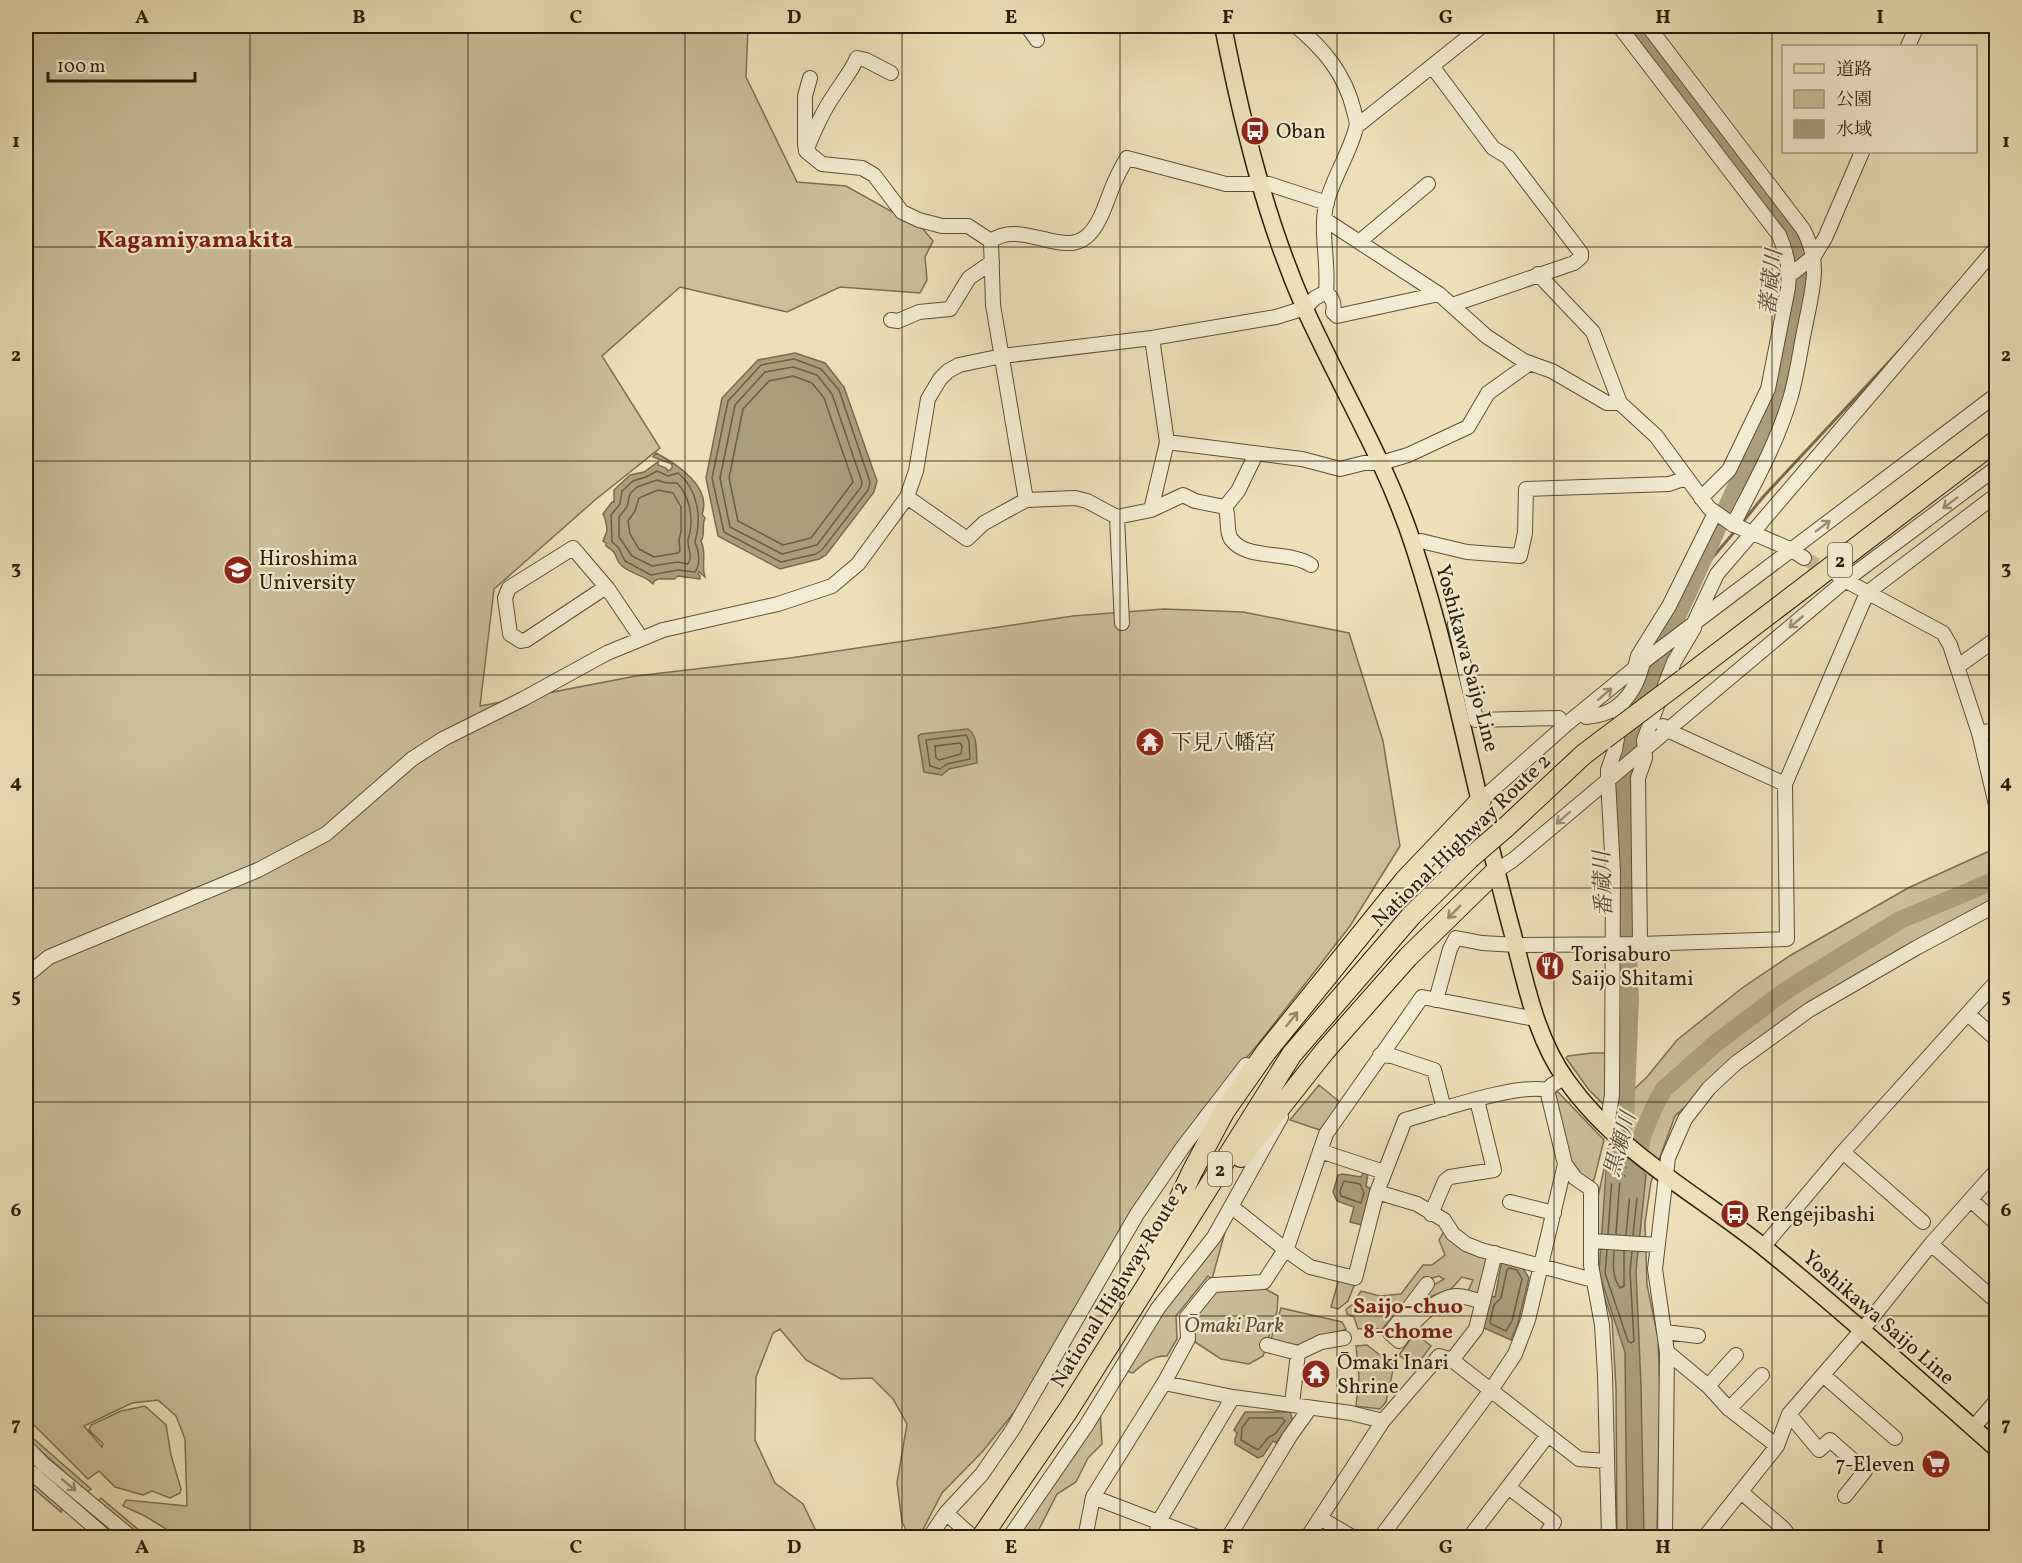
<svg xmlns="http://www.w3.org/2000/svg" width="2022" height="1563" viewBox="0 0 2022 1563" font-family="Vollkorn,'Noto Serif JP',serif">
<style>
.green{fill:#ccbf9b;stroke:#7c6e53;stroke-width:1.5}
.water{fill:#ab9e7d;stroke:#786a4f;stroke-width:1.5}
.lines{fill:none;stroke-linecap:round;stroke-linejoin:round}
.shore{stroke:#6b5e44;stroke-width:1.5}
.stream{stroke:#786a4f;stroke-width:3}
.river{stroke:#ab9e7d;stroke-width:18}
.minor-tunnel{stroke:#c6b995;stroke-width:14;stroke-dasharray:14 7;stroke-linecap:butt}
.minor-casing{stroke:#5c4e36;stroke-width:16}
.major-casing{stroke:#2b1d0b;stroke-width:19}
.highway-casing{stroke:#2b1d0b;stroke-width:22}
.minor{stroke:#f3ebd1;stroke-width:14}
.major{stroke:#ede0b8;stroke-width:16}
.highway{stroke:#ede0b8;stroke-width:20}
.highway-bridge-casing{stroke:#2b1d0b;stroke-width:22;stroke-linecap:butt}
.highway-bridge{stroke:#ede0b8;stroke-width:20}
.oneway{stroke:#998e78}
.oneway2{stroke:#96886a}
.grid{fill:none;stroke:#2b1d0b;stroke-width:1.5;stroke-opacity:0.55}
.labels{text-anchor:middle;stroke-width:4.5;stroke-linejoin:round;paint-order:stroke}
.shield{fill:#f3ebd1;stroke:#675b46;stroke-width:1.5}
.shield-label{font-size:20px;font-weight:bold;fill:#2b1d0b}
.poi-label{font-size:21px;fill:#2b1d0b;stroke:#f3ebd1;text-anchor:start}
.street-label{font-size:21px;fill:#2b1d0b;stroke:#f3ebd1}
.park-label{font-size:21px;font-style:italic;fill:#5b4e36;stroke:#f3ebd1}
.water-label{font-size:22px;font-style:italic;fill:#584a33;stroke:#f3ebd1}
.neighbourhood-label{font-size:22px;font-weight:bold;fill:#7a1f14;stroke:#f3ebd1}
.quarter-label{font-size:24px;font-weight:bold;fill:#7a1f14;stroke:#f3ebd1}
.neatline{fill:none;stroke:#2b1d0b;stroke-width:2}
.grid-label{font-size:20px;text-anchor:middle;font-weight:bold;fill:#2b1d0b}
</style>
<rect width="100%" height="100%" fill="#ede0b8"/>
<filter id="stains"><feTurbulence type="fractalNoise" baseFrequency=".00333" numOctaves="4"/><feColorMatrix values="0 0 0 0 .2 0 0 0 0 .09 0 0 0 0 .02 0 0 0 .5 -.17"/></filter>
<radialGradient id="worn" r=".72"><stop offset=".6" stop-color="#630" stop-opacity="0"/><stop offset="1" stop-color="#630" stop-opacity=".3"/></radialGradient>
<path class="green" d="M26,26H748L746,77L797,182L846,186L923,229L933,241L925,257L927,280L920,293L840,287L787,312L680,287L602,356L660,448L595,500L494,589L480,706L636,676L790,658L1073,616L1164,609L1243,612L1349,633L1383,741L1400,846L1350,926L1259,1043L1200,1113L1160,1175L1124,1239L1050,1351L1019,1406L983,1451L942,1493L919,1537H910L902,1522L897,1483L907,1424L893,1399L872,1378L841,1379L806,1360L780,1329L773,1333L756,1377L755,1440L775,1483L803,1504L819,1537H179L145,1516L123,1506L126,1500L187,1506L185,1439L176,1416L158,1400L132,1403L84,1426L102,1447L103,1444L89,1430L91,1425L121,1411L145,1406L166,1425L171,1455L181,1489L180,1493L170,1498L152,1491L143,1495L115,1487L99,1471L88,1479L26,1417Z
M1996,848V899L1928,934L1820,999L1741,1056L1675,1116L1651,1182L1645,1223L1647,1285L1658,1338L1660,1397L1657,1537H1617L1616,1388L1612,1320L1595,1268V1212L1617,1105L1647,1077L1677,1040L1742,988L1791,955L1908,888Z
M1592,1053H1607L1608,1093L1603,1104L1589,1090L1566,1058L1568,1056Z
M1319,1085L1341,1103L1320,1130L1290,1120Z
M1556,1092H1558L1604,1140L1594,1180L1591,1181L1575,1170L1570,1161L1553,1097Z
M1222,1230L1225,1232L1212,1279L1208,1276L1176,1316L1177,1339L1167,1356C1154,1355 1142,1364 1133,1373L1123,1370L1143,1334Z
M1443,1233L1449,1234L1457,1246L1487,1255L1488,1267L1478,1296L1466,1295L1473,1280L1462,1277L1451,1289L1427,1298L1423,1295L1432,1286L1444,1279L1439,1276L1429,1279L1424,1277L1408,1300L1381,1330L1373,1328L1358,1329L1354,1317L1347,1314L1346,1309L1353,1304L1361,1291L1380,1296L1401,1294L1423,1265H1432L1445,1255L1439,1240Z
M1339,1279L1355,1283L1348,1301L1338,1309L1331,1307Z
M1264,1288L1278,1296L1277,1311L1263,1356L1249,1364L1221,1359L1195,1342L1193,1324L1195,1317L1216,1290Z
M1281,1308L1342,1322L1346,1329L1299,1347L1270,1342Z
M1415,1333L1431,1346L1415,1368L1399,1355Z
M1367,1345L1394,1366L1386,1402L1380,1409L1356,1406L1359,1377L1356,1346Z
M1100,1410L1102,1444L1088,1458L1076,1482L1057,1494L1035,1537L1014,1538L1077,1452Z
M26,1432L91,1489L87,1492L26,1438Z
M26,1454L121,1537H113L26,1461Z
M26,1477L62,1507L61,1512L26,1482Z
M101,1498L147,1537H141L98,1502Z"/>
<path class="water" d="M795,353L825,363L844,387L877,481L874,492L826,555L819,559L780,569L718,536L706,478L722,398L758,360Z
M656,453C677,464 712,487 702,514L705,518C701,526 706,533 701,541C707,553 701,565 705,577L699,572L698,574L700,576V579L678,576L674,579H658L654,581L653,584C645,575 633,575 622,566C613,558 620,554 606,546V543L603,541L607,531C607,528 605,516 603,514L612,502H614V490L630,475L644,472L658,462V465L666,468L668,471L672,468V464L653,457Z
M968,729C978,736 976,751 977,763L949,769L942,775L924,772L918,736L921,734Z
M1608,1144L1646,1175L1636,1271L1641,1386L1644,1537H1627L1625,1352L1599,1273Z
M1364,1172L1368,1174L1366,1186L1371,1189L1362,1225L1350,1222L1354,1207L1337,1201L1333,1192L1338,1175L1342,1174L1361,1177Z
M1502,1260L1520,1264L1529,1278L1518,1323L1511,1340L1482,1327L1490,1296L1495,1297Z
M1245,1412H1290L1293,1421L1276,1443L1273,1441L1263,1456L1258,1458L1235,1444V1439L1237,1433L1234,1430Z"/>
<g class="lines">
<path class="shore" d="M794,359L821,369L839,390L870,482L868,490L822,550L816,554L781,562L724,532L712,478L728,401L761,365Z
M793,367L817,375L832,394L862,482L861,487L817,545L782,554L730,527L720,478L735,405L765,372Z
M793,376L812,383L824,398L853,482L811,538L783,545L738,521L729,478L743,409L769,381Z
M657,471L668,476L678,473C698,489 702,519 695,542C699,551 701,564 695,572L678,570L651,575L625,561L618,547L612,542L611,515L620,504L622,491L633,481L646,477Z
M657,480L666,483H677C689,495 693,515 690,532C690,535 688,538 688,541C688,550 693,555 688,564L678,562L652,566L632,556L619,537V517L627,507L630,494L637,487Z
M658,490L673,493L681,507V531L679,540L680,551L678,553L654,557L639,549L630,534L628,521L635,511L639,498Z
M966,735L969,741L970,759L947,764L940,769L930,766L926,740Z
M960,743L962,746L961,754L939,760L936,758L935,746Z
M1344,1181L1360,1184L1364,1193L1361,1203L1341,1196L1340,1191Z
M1608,1234L1613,1162L1616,1159L1639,1178L1633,1235
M1616,1234L1620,1177L1623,1174L1631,1182L1626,1235
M1607,1250L1605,1273L1628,1341L1631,1343L1634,1341L1630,1271L1632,1252
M1614,1251C1613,1264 1612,1277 1620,1288L1624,1286V1251
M1509,1268L1517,1270L1522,1279L1512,1321L1506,1331L1491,1324L1490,1321L1494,1305L1501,1298L1507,1270Z
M1249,1418H1282L1285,1421L1275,1434L1269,1437L1258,1450L1241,1440L1242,1428Z"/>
<path class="stream" d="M1990,245L1996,237
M1742,523L1763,497L1900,350
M1694,579L1736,530"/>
<path class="river" d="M1615,1175L1625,1119L1630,1000L1622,803L1623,775L1630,741L1646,690L1663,647L1774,404C1784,373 1807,266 1797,237C1793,224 1762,193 1752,180C1713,129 1675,77 1636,26
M1632,1190L1642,1136L1655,1105L1664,1089L1716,1043L1785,991L1900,920L1996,880"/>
<path class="minor-tunnel" d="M1804,558L1833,574"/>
<g class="minor-casing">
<path id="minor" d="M1027,26L1037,40
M1619,26L1779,235C1787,254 1790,268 1788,288L1768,389L1729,470L1701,498
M1648,26L1803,229C1822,264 1812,290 1805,327C1800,350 1797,376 1790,399C1777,443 1754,484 1733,525
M1908,46L1917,26
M1432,66L1493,148L1508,157L1581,253V257L1574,263L1452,305
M1357,126L1482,26
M805,146V96L810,78
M806,151L822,164L862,168L874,175L902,212L919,220L942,226H968L991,241
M806,151C814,131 822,112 834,95C842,82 851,72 857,58L866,60L891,73
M1324,219L1439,294L1486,336L1524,361L1552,371L1607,403H1620L1656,436L1709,508L1732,524L1792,550L1804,558
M1359,242L1428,184
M1789,272H1794L1814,256L1825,238L1862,152
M1538,274L1593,332L1620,403
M1326,292C1332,298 1335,303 1333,312L1337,316L1439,294
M891,320L898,321L919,312L950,309L969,278L992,262
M1167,442L1302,459L1340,469L1364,463H1381L1408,455L1468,427L1488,393L1530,363
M907,497L967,539L984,523L1026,500L1075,498L1087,501L1117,517L1151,510L1183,495L1195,501L1225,507L1238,491L1256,454
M1026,500L993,305L991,241C1020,219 1062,257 1086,237C1102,224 1107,197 1116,179C1119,172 1123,165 1127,158L1226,184H1269L1327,203
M1225,507C1230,517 1225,529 1231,539C1247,561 1289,550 1311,565
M1151,510L1167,442L1152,338
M1117,517L1122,623
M1414,545L1421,541L1467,552L1520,556L1525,533L1526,489L1669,484L1686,478
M1839,577L1943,633L1950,645L1979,733L1996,805
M606,587L526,640L521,641L510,634L505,598L509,588L573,548L608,589L641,638
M1694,623L1717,574L1996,248
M1455,624L1476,720L1559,718
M1957,667L1996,639
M1635,668L1638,656L1669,606L1715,513
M1586,717C1620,715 1636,692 1643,662
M1663,726L1667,730L1785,784
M1979,733L1996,730
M1481,800L1569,722L1635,668L1996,395
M1496,871L1513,860L1846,580L1996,468
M1640,944L1638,778L1645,758L1644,740L1674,662L1694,628
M26,976L49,957L258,870L326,834L412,759L443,739L523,699L607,653L663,630L778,604L832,586L858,564L907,497L916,471L928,399L940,379L948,371L959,365L1002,356L1152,338L1276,317L1305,308L1315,298L1326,292C1329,263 1320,233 1326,205C1332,179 1349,155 1356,128C1358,123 1355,116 1354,111C1345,74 1324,49 1296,26
M1436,1000L1450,949L1456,938L1482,943L1516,945L1640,944L1787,939L1785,784L1867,593L1996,495
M1968,1014L1996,1039
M1380,1055L1392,1056L1434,1070L1444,1109
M1607,1126L1612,1095L1613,872L1608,779V770L1615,750L1623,703
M1320,1151L1384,1172
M1843,1152L1923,1222
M1565,1164L1575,1178L1591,1189V1265L1602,1325L1605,1374L1609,1538
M1377,1192L1417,1204L1444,1220L1453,1234L1466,1244L1481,1250L1593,1280
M1971,1200L1996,1223
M1510,1202L1554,1213
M1232,1207L1286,1250L1310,1267L1355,1278L1377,1192L1405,1120C1438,1111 1517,1083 1547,1090
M1431,1214L1445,1181L1450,1177L1494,1170L1477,1100
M1591,1241L1658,1245
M1931,1244L1996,1301
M1763,1247L1843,1152L1996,982
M1427,1284L1390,1333L1399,1341C1410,1326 1434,1298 1455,1296C1463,1295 1475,1300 1483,1302
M1665,1332L1698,1336
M1267,1345L1298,1353L1292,1404
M1667,1352L1708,1386L1729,1409L1777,1446
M1298,1353L1321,1342L1344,1338
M1452,1360L1476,1329L1495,1253
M1823,1375L1895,1438
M1164,1383L1233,1397L1351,1413L1383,1421
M1708,1386L1736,1355
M1729,1409L1762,1375
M1789,1414L1819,1450L1830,1440L1865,1471L1845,1496
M1973,1428L1996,1401
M26,1446L43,1464L132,1538
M26,1468L107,1538
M1508,1487L1554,1522L1544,1538
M1741,1492L1783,1528L1791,1538
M1093,1497L1200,1538
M946,1513L974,1538
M1320,1518L1354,1538
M929,1538L946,1513L982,1474L1013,1429L1137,1214L1183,1147L1246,1065
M1009,1538L1086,1426L1158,1308L1214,1237L1281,1117
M1085,1538L1093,1497L1164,1383L1188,1339L1187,1317L1213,1285L1264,1282L1288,1245L1326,1134L1422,997L1535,1019
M1156,1538L1159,1521L1233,1397
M1228,1538L1290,1436L1310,1408
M1307,1538L1383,1421L1439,1356L1452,1360L1579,1459L1607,1461
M1380,1538L1491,1390L1515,1354L1528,1320L1565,1164L1547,1090L1552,1085L1564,1078
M1469,1538L1548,1435
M1665,1538L1667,1352L1655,1269L1668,1158L1685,1119L1709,1088L1736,1063L1809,1010L1916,948L1996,905
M1704,1538L1777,1446L1789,1414L1867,1324L1931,1244L1996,1171"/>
</g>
<g class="major-casing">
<path id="major" d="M1223,26C1242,122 1265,218 1305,309C1341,389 1387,463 1414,547C1455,673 1477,804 1512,931C1526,983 1535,1037 1567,1081C1618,1153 1699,1195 1766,1249C1845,1313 1920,1381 1996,1448"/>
</g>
<g class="highway-casing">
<path id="highway" d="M1684,679L1996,441
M1505,828L1583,755L1604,739
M1241,1157L1324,1052L1408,957L1496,871
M1151,1260L1192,1172L1224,1112L1266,1052L1405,880L1481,800
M981,1538L1069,1409L1292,1054L1411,916L1469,859"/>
</g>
<use href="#minor" class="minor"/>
<use href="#major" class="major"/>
<use href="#highway" class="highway"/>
<g class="highway-bridge-casing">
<path id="highway-bridge" d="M1604,739L1684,679
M1469,859L1505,828"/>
</g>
<use href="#highway-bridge" class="highway-bridge"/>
</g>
<defs><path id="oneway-shaft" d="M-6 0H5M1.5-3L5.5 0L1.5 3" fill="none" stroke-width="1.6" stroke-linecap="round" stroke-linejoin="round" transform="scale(1.5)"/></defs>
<g class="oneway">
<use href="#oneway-shaft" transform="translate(1950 503) rotate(143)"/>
<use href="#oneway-shaft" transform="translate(1823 526) rotate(-37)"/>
<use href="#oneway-shaft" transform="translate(1796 622) rotate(140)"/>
<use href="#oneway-shaft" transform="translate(1605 694) rotate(-40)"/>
<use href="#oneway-shaft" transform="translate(1563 818) rotate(139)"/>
<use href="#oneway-shaft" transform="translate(69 1485) rotate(40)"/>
</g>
<g class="oneway2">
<use href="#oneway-shaft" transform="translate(1454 912) rotate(135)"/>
<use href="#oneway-shaft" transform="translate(1292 1019) rotate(-52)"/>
</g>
<path class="grid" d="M250,26V1538M468,26V1538M685,26V1538M902,26V1538M1120,26V1538M1337,26V1538M1554,26V1538M1772,26V1538M26,247H1996M26,461H1996M26,675H1996M26,888H1996M26,1102H1996M26,1316H1996"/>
<defs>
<g id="bus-disc" transform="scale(1.5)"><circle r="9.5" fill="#8f2418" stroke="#f3ebd1"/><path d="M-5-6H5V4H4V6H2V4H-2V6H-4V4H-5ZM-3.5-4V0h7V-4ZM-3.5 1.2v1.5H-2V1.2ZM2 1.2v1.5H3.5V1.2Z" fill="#fff"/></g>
<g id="university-disc" transform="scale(1.5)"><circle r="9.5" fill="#8f2418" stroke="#f3ebd1"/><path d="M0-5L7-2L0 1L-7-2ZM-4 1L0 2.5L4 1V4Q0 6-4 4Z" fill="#fff"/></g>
<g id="temple-disc" transform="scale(1.5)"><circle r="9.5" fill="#8f2418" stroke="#f3ebd1"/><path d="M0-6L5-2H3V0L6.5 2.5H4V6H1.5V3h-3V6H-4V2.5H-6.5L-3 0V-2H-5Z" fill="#fff"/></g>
<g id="restaurant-disc" transform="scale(1.5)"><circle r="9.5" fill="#8f2418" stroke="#f3ebd1"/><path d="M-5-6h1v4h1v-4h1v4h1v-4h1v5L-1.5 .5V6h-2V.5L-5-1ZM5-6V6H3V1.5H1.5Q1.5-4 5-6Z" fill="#fff"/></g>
<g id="supermarket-disc" transform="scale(1.5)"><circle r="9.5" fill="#8f2418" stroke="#f3ebd1"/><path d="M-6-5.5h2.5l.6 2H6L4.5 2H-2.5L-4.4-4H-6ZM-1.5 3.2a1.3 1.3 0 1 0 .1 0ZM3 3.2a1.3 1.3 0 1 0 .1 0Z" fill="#fff"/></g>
</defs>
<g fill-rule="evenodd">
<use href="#bus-disc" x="1255" y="131"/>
<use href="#university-disc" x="238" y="570"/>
<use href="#temple-disc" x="1150" y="742"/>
<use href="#restaurant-disc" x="1550" y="966"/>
<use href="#bus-disc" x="1735" y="1214"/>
<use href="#temple-disc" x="1316" y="1374"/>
<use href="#supermarket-disc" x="1936" y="1464"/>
</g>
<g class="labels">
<g class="shield">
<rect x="1828" y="543" width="24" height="34" rx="4.5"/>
<rect x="1208" y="1152" width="24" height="34" rx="4.5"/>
</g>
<g class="shield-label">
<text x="1840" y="567">2</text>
<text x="1220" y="1176">2</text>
</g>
<g class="poi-label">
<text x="1276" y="138">Oban</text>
<text x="259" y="565">Hiroshima<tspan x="259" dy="24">University</tspan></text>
<text x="1171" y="749">下見八幡宮</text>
<text x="1571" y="961">Torisaburo<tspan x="1571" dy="24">Saijo Shitami</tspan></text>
<text x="1756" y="1221">Rengejibashi</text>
<text x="1337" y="1369">Ōmaki Inari<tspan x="1337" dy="24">Shrine</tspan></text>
<text x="1915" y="1471" text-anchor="end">7-Eleven</text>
</g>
<g class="street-label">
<text transform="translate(1468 658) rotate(75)" y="7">Yoshikawa Saijo Line</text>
<text transform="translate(1461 840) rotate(-44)" y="7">National Highway Route 2</text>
<text transform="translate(1119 1284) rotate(-58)" y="7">National Highway Route 2</text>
<text transform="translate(1879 1317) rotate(41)" y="7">Yoshikawa Saijo Line</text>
</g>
<g class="park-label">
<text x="1234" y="1332">Ōmaki Park</text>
</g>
<g class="water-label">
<text transform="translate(1770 282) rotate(-84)" y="8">蕃蔵川</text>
<text transform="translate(1602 884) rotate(-92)" y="8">番蔵川</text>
<text transform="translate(1619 1144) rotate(-74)" y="8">黒瀬川</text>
</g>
<g class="neighbourhood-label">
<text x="1408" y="1313">Saijo-chuo<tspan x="1408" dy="25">8-chome</tspan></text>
</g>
<g class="quarter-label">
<text x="195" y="247">Kagamiyamakita</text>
</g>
</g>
<rect width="2022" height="1563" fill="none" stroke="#ede0b8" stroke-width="66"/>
<rect x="1782" y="45" width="195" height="108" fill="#f3ebd1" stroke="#a39982" stroke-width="1.5"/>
<rect x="1794" y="64" width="30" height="9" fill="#ede0b8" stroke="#a39982" stroke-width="1.5"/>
<text x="1836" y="75" font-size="18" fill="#2b1d0b">道路</text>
<rect x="1794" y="90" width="30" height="18" fill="#ccbf9b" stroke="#a39982" stroke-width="1.5"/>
<text x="1836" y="105" font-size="18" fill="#2b1d0b">公園</text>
<rect x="1794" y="120" width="30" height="18" fill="#ab9e7d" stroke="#a39982" stroke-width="1.5"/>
<text x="1836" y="135" font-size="18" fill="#2b1d0b">水域</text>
<path d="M48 72v9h147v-9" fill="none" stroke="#2b1d0b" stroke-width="3"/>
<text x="57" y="72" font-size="18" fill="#2b1d0b" stroke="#f3ebd1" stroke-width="4.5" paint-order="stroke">100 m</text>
<rect x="33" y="33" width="1956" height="1497" class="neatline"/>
<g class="grid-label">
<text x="142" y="23">A</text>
<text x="359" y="23">B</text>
<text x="576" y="23">C</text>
<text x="794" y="23">D</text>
<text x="1011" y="23">E</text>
<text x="1228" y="23">F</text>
<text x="1446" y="23">G</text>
<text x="1663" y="23">H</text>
<text x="1880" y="23">I</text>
<text x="16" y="147">1</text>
<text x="2006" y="147">1</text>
<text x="16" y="361">2</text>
<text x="2006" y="361">2</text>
<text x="16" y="574">3</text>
<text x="2006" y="574">3</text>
<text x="16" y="788">4</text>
<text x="2006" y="788">4</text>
<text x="16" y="1002">5</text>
<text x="2006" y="1002">5</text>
<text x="16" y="1216">6</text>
<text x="2006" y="1216">6</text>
<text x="16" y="1430">7</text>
<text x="2006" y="1430">7</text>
<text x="142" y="1553">A</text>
<text x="359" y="1553">B</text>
<text x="576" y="1553">C</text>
<text x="794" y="1553">D</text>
<text x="1011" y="1553">E</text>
<text x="1228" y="1553">F</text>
<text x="1446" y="1553">G</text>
<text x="1663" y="1553">H</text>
<text x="1880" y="1553">I</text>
</g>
<rect width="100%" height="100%" filter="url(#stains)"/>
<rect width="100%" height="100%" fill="url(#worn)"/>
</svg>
